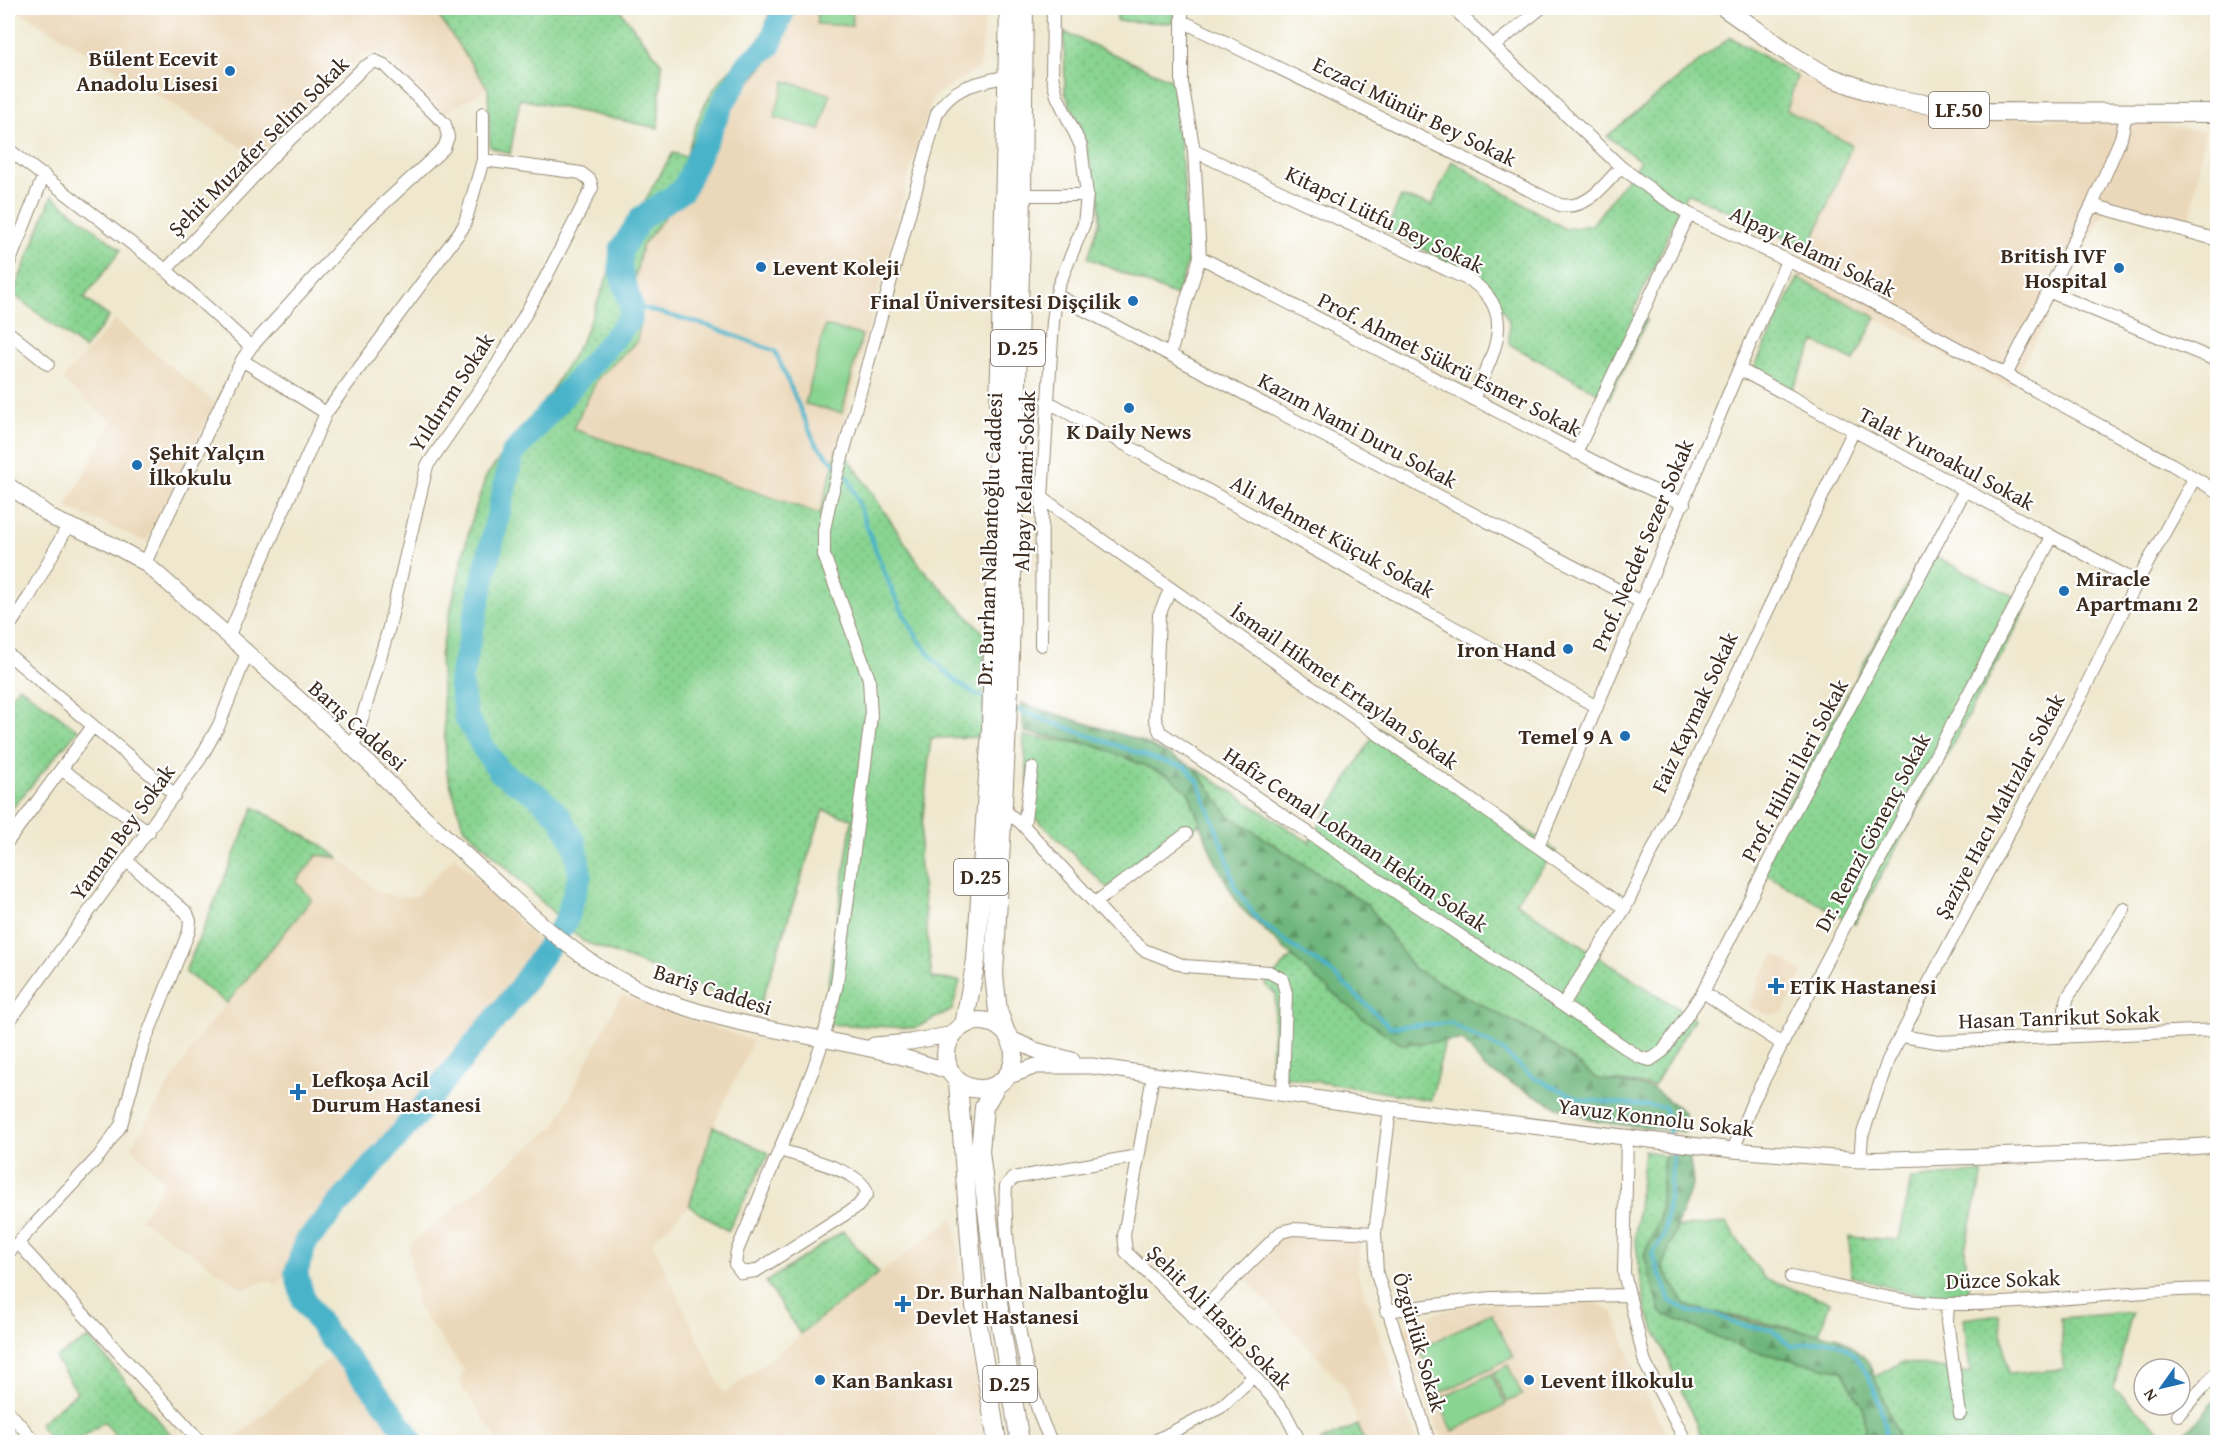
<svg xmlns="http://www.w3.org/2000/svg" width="2225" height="1450" viewBox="0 0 2225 1450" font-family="'Gentium Book Plus',serif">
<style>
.built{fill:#ebd8ba}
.grass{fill:url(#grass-dots);stroke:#627f58;stroke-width:1.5}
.forest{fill:url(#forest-firs);stroke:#54704c;stroke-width:1.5}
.pitch{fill:#89d491;stroke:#627f58;stroke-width:1.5}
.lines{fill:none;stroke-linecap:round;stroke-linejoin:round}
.stream{stroke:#4ab3c9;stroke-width:4}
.river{stroke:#4ab3c9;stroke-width:24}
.minor-casing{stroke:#958976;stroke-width:14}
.tertiary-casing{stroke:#958976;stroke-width:17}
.primary-casing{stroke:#958976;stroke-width:20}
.minor{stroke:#fff;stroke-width:12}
.tertiary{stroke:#fff;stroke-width:15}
.primary{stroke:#fff;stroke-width:18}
.poi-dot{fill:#1f6fb2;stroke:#fff;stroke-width:2}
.labels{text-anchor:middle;stroke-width:4.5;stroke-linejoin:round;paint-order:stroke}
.shield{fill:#fff;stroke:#766a62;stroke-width:1.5}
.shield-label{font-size:21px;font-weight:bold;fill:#3b2a1e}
.poi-label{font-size:22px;font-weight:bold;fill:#3b2a1e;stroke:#fff;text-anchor:start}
.street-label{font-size:22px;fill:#3b2a1e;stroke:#fff}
</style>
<defs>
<pattern id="grass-dots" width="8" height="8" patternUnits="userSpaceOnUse" patternTransform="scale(1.5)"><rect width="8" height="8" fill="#89d491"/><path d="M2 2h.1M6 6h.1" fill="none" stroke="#77b67d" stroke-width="1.8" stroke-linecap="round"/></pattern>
<pattern id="forest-firs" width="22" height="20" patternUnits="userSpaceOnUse" patternTransform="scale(1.5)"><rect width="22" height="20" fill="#6eb67b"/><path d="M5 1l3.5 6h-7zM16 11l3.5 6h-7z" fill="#5c9464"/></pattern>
</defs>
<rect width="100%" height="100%" fill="#fff"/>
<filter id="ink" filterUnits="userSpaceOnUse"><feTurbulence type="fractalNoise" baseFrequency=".0167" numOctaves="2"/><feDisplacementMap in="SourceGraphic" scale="12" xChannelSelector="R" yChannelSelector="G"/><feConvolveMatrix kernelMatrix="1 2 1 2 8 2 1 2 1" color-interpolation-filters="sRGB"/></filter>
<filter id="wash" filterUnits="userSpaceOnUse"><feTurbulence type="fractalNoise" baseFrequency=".008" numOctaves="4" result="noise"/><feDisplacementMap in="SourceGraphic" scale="24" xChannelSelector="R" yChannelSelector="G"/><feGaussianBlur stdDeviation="1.35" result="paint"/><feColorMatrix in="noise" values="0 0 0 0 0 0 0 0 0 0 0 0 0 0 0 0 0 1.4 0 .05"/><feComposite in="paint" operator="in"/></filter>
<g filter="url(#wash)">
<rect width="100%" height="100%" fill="#efe8cf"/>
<path class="built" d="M14,8H433L488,88L446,113L379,51L362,53L258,157Z
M789,8H986L980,67L932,98L905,188L820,514L573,429L598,378L637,341L641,319L633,287L642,246L667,214L694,193L714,135L722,125L733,101L779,49Z
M1797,76L1874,103L1936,116L2153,124L2205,131L2190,225L2112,198L2010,388L1798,278L1852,145L1787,110Z
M115,320L215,403L146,542L66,507L112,422L62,380Z
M318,855L339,858L376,890L396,897L416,896L455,856L545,949L277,1285L268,1280L244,1289L141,1219L164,1181L131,1146L199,1037L311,899L296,882Z
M1775,954L1803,972L1783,1012L1768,1015L1749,1006L1760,977Z
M621,995L753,1041L713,1126L689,1206L652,1241L724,1394L954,1217L984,1442H499L459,1382L464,1370L417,1307L409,1245L555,1126Z
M1291,1232L1361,1239L1357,1271L1417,1442H1364L1344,1386L1244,1277L1277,1236Z
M1593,1301L1613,1312L1643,1391L1672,1442H1446L1436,1427L1401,1330L1439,1312L1477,1303Z
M345,1344L392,1402L417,1442H231Z"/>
<path class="grass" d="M433,8H618L662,64L658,128L520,99L510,154L490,147L488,88Z
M769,8H789L779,49L733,101L722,125L714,135L694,193L667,214L642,246L633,287L641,319L637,341L598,378L573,429L820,514L837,450L850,460L922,568L985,634L983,737L931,738L919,857L932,978L960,981L952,1010L915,1028L822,1024L852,819L823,810L759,1010L583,941L463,826L447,773L440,655L470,526L486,476L549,395L583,338L612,265L653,186L673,153L686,157C694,129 701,106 719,82C739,56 768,45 769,8Z
M1117,8H1173V23L1117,21Z
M1064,32L1174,81L1191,254L1176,296L1088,258L1100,220L1099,197L1080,126L1065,93Z
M1730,37L1797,76L1787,110L1852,145L1810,248L1687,193L1633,313L1647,320L1609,399L1509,344V321L1488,283L1386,230L1401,197L1432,205L1452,161L1565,229L1592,225L1640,161L1607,136Z
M52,196L121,250L84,298L109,317L84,349L13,294Z
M1798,278L1876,317L1854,361L1815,342L1792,390L1753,370Z
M1925,551L2029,604L1855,924L1753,867Z
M19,686L78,730L8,813V700Z
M1378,728L1556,851L1515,902L1694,1019L1654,1086L1598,1079L1540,1036L1414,969L1369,906L1228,815L1195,768L1309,842Z
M1023,736L1095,745L1169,776L1189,793L1200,824L1108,888L1032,814Z
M254,807L318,843L339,858L318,855L296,881L312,899L227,1003L185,972Z
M1292,956L1313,976L1401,1044L1445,1041L1431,1100L1270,1074L1276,994L1265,985Z
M713,1126L769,1153L728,1231L689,1206Z
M1644,1150L1664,1156L1660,1218L1644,1255L1661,1313L1748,1350L1842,1371L1863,1408L1866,1442H1704L1645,1307L1635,1237Z
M1983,1172L1965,1249L1969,1299L1904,1292L1851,1276L1849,1237L1899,1240L1911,1179Z
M1726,1223L1764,1278L1830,1302L1819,1334L1686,1306L1662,1267L1677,1227Z
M843,1231L879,1273L800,1334L766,1282Z
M2132,1312L2114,1388L2172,1442H1898L1897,1432L1874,1377L1902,1362L1970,1373L1964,1319L1999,1314L2008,1374L2063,1369L2061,1318Z
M89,1338L177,1442H122L104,1422L75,1442H52L39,1424L77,1392L55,1358Z
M1358,1425L1364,1442H1319Z"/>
<path class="forest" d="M1021,703L1139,740L1195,768L1228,815L1369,906L1414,969L1540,1036L1598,1079L1652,1088L1684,1112L1685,1132L1599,1122L1555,1106L1485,1069L1463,1040L1401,1044L1364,1019L1313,976L1239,906L1212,855L1189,793L1169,776L1095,745L1024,732Z
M1689,1154L1693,1182L1662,1267L1686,1306L1755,1323L1838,1337L1867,1359L1897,1432L1898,1442H1866L1863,1408L1842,1371L1748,1350L1661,1313L1644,1255L1660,1218L1664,1156Z
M2217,1399V1442H2176Z"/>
<path class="pitch" d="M817,8H853L852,26L817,24Z
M785,81L830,94L820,130L774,117Z
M825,326L862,335L842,413L805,404Z
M1491,1313L1513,1357L1441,1393L1419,1349Z
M1508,1365L1522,1395L1507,1402L1493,1373Z
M1491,1374L1506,1405L1453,1431L1438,1400Z"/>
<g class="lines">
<path class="stream" d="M631,305L709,326L775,351L815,443L837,466
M842,472L849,479C879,552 906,667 987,699
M1014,709L1161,761L1186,767L1198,781L1229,863L1234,885L1257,919L1289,944L1328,969L1390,1027L1450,1023L1500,1049L1534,1078L1583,1100L1665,1107L1670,1139
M1671,1147L1673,1162L1664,1236L1652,1254L1670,1301L1690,1312L1711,1313L1741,1325L1772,1330L1792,1347C1802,1345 1813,1341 1824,1341C1863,1340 1886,1411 1886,1442
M2211,1442L2218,1434"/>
<path class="river" d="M412,1442L389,1408L327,1334L304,1301L296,1273L305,1243L418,1113L514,996L566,921L580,875L575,844L560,817L537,795L501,773L485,750L466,717L460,681L512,455L631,318V305L620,269L621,250L641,218L683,190L724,101L748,64L770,45L784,8"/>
</g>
</g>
<g filter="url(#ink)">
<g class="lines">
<g class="minor-casing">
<path id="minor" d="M1453,8L1621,167L1657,194L1689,214L1850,290L2171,464L2218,492
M1182,21L1560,205C1588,210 1604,185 1621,167
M1495,45L1541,8
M8,149L166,270L251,347
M1194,151L1471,281C1520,313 1491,358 1473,399
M1022,195H1087
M2092,205L2218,240
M1200,257L1628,479L1684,504
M8,266L44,175
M2050,292L2218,361
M1056,295L1641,602
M8,332L48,364
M1170,354L1200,257L1194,151L1182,83V8
M242,360L326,413
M1739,369L2137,582
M2006,375L2092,205L2121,138L2126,115
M1047,401L1597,707
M1576,453L1689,214
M1042,498L1625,908
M145,563L242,360L251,347L366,220L444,148L448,137L445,124L384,65L375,61L363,68L273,156L166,270
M1170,590L1159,615L1155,719L1160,732L1639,1057L1650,1060L1663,1051L1703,992L1787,825L1965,490
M8,628L29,597L69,524
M228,637L326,413L464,226L483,160V113
M1041,645L1042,498L1053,321L1058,287L1084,224L1087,195L1081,146L1057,96L1052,76L1053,8
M8,654L175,795
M353,749L388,631L427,466L498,363L545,279L592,188L590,180L581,173L483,160
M61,769L149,832
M1003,811L1020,822L1115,925L1144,950L1185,966L1269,972L1282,979L1286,993L1283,1092
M1024,826L1032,768
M8,841L93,726
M1538,846L1739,369L1787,261
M1095,903L1186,834
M1703,992L1782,1044
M1563,1004L1625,908L1853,432
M8,1023L200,759L219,725L247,653
M1902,1036L1937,1042L2218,1030
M2066,1037L2065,1008L2068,997L2124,909
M1153,1076L1124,1235L1126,1252L1254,1376L1285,1413L1300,1442
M1390,1109L1375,1233L1377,1274L1429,1442
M1627,1137L1624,1273L1645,1363L1686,1442
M780,1150C801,1157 866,1172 867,1194L858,1206L756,1271L742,1273L735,1264L737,1251L813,1070L823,1040L837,984L871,717L869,679L824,555V530L830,501L937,113C954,85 978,83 1008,76
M1733,1150L1753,1101L1782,1044L2052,537
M1860,1160L1862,1136L1888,1060L2081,696L2137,582L2194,479
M18,1243L201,1442
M8,1253L99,1156L121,1125L143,1046L189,931L190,921L187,913L127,861
M1791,1277C1843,1287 1896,1303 1949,1304C2039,1305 2128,1289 2218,1289
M1948,1304L1947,1321L1960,1414
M1386,1311L1491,1298L1629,1295
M1193,1319L1281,1232L1293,1229L1375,1233
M8,1411L35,1442
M2178,1415L2218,1371
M1052,1442C1025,1399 1002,1239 1006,1186L1013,1178L1138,1156
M1153,1442L1221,1407L1254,1376"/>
</g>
<g class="tertiary-casing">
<path id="tertiary" d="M8,485L54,519L109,543L145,563C224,632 303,701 379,773C415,809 452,843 490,877C536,920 580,961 638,989C738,1035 848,1034 950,1072
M1009,1038L1035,1050L1072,1060
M874,1045L910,1042L954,1034
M1007,1077L1036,1066H1092L1390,1109L1733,1150L1860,1160L2111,1152L2218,1145"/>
</g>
<g class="primary-casing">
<path id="primary" d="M1725,8L1790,54L1827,76L1888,98L1975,112L2218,113
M946 1055a34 34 0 1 1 68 0a34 34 0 1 1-68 0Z
M964,1025L976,960L991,729L1009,8
M1006,1033L998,1011L994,975L1009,688L1022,195L1024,8
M958,1082L975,1306L997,1442
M996,1086L984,1107L980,1151L1001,1326L1020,1442"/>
</g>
<use href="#minor" class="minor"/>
<use href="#tertiary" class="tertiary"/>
<use href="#primary" class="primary"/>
</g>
</g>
<g class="poi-dot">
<circle cx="230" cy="71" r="6"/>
<circle cx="761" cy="267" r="6"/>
<circle cx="2119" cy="268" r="6"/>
<circle cx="1133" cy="301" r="6"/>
<circle cx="1129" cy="408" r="6"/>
<circle cx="137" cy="465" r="6"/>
<circle cx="2064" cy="591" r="6"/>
<circle cx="1568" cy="649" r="6"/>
<circle cx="1625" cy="736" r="6"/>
<path d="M1773 977h6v6h6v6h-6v6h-6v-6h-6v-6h6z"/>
<path d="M295 1083h6v6h6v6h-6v6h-6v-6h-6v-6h6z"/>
<path d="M900 1295h6v6h6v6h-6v6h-6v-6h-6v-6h6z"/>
<circle cx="820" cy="1380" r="6"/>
<circle cx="1529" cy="1380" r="6"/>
</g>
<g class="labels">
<g class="shield">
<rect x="1929" y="92" width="60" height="36" rx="4.5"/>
<rect x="991" y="330" width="54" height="36" rx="4.5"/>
<rect x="954" y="859" width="54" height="36" rx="4.5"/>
<rect x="983" y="1366" width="54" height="36" rx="4.5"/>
</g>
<g class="shield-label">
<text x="1959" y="117">LF.50</text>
<text x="1018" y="355">D.25</text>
<text x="981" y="884">D.25</text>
<text x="1010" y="1391">D.25</text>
</g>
<g class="poi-label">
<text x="218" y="66" text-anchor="end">Bülent Ecevit<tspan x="218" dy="25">Anadolu Lisesi</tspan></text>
<text x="2107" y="263" text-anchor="end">British IVF<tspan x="2107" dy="25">Hospital</tspan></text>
<text x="773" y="275">Levent Koleji</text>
<text x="1121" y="309" text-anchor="end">Final Üniversitesi Dişçilik</text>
<text x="1129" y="439" text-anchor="middle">K Daily News</text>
<text x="149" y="460">Şehit Yalçın<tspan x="149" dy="25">İlkokulu</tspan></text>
<text x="2076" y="586">Miracle<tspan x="2076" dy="25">Apartmanı 2</tspan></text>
<text x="1556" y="657" text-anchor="end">Iron Hand</text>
<text x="1613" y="744" text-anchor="end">Temel 9 A</text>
<text x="1790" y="994">ETİK Hastanesi</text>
<text x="312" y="1087">Lefkoşa Acil<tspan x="312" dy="25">Durum Hastanesi</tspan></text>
<text x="916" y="1299">Dr. Burhan Nalbantoğlu<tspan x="916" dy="25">Devlet Hastanesi</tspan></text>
<text x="832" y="1388">Kan Bankası</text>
<text x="1541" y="1388">Levent İlkokulu</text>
</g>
<g class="street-label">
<text transform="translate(1415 111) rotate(26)" y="8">Eczaci Münür Bey Sokak</text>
<text transform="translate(258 146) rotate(-45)" y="8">Şehit Muzafer Selim Sokak</text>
<text transform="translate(1385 219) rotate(26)" y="8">Kitapci Lütfu Bey Sokak</text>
<text transform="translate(1813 251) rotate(26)" y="8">Alpay Kelami Sokak</text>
<text transform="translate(1450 364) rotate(27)" y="8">Prof. Ahmet Sükrü Esmer Sokak</text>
<text transform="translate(451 392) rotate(-57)" y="8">Yıldırım Sokak</text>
<text transform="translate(1358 430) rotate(28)" y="8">Kazım Nami Duru Sokak</text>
<text transform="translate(1947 458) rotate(28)" y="8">Talat Yuroakul Sokak</text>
<text transform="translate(1024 481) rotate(-88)" y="8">Alpay Kelami Sokak</text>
<text transform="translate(1333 536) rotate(29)" y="8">Ali Mehmet Küçuk Sokak</text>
<text transform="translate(989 539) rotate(-88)" y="8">Dr. Burhan Nalbantoğlu Caddesi</text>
<text transform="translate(1642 545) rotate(-67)" y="8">Prof. Necdet Sezer Sokak</text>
<text transform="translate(1345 686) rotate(35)" y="8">İsmail Hikmet Ertaylan Sokak</text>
<text transform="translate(1694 712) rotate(-65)" y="8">Faiz Kaymak Sokak</text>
<text transform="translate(358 725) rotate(42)" y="8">Barış Caddesi</text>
<text transform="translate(1794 770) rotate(-62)" y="8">Prof. Hilmi İleri Sokak</text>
<text transform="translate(1999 806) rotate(-62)" y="8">Şaziye Hacı Maltızlar Sokak</text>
<text transform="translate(122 832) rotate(-54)" y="8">Yaman Bey Sokak</text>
<text transform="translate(1872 832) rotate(-62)" y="8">Dr. Remzi Gönenç Sokak</text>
<text transform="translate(1356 839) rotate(34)" y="8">Hafiz Cemal Lokman Hekim Sokak</text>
<text transform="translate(713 989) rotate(18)" y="8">Bariş Caddesi</text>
<text transform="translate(2059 1017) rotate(-2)" y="8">Hasan Tanrikut Sokak</text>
<text transform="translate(1656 1117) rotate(7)" y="8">Yavuz Konnolu Sokak</text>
<text transform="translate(2003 1279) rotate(-2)" y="8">Düzce Sokak</text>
<text transform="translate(1220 1317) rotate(45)" y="8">Şehit Ali Hasip Sokak</text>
<text transform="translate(1420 1342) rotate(74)" y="8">Özgürlük Sokak</text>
</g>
</g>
<rect width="2225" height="1450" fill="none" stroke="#fff" stroke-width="30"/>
<g transform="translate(2162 1387) rotate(236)"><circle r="28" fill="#ffffff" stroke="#b1aaa5" stroke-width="1.5"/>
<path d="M0-4.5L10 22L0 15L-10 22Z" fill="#1f6fb2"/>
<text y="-9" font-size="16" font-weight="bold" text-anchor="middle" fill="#3b2a1e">N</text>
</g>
</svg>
